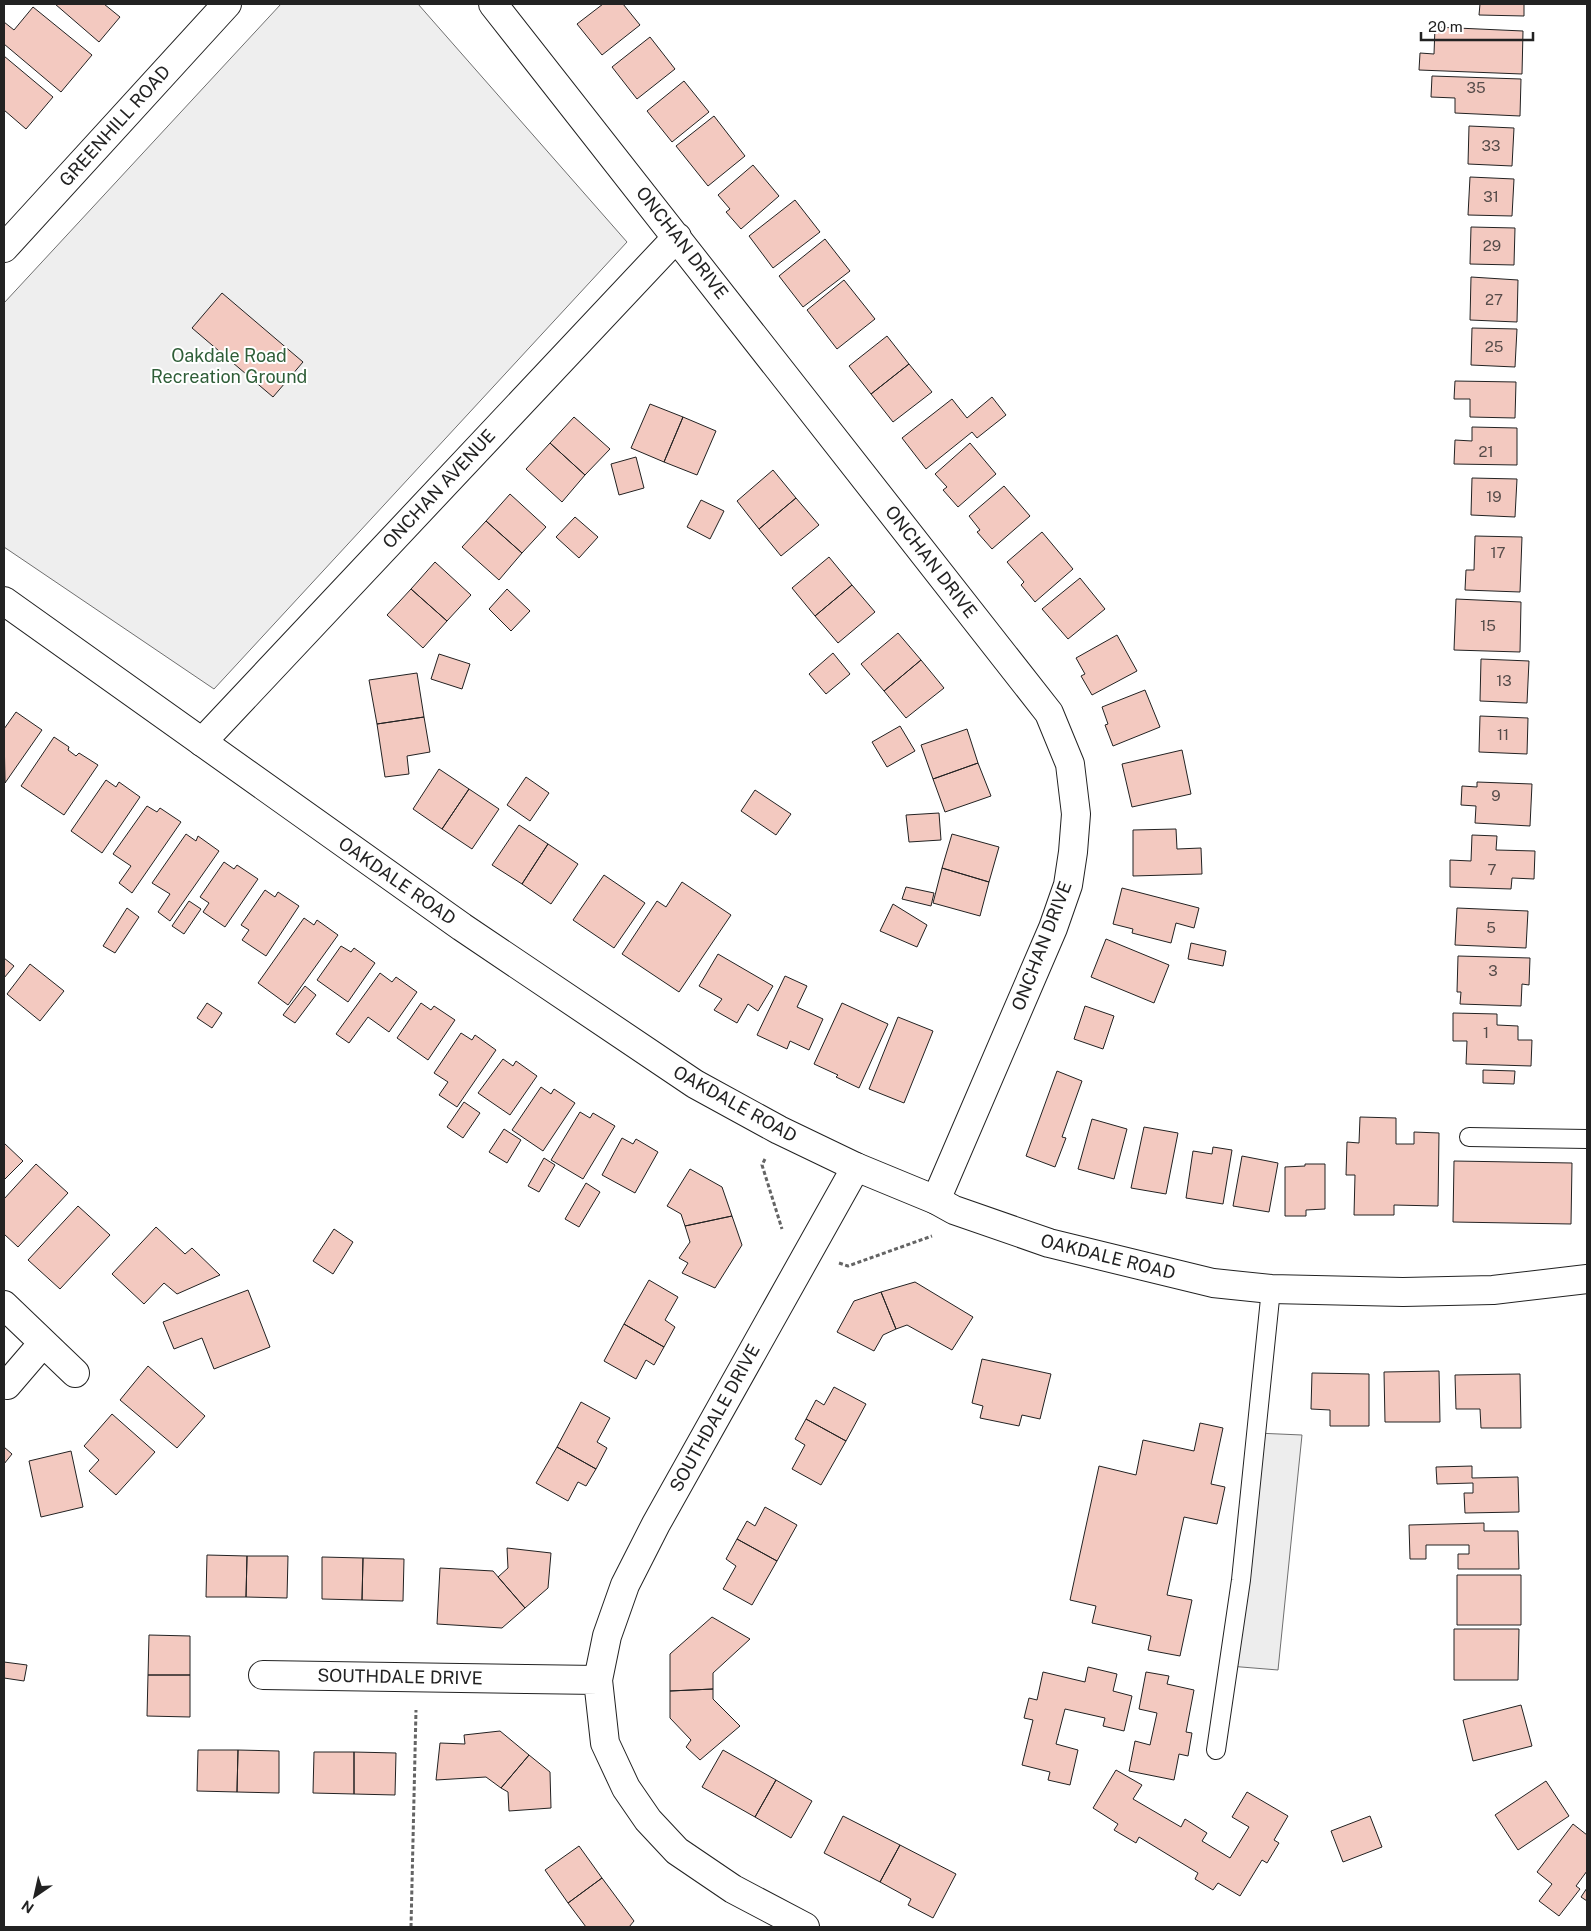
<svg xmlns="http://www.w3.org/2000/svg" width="1591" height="1931" viewBox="0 0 1591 1931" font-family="'Public Sans',sans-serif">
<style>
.green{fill:#eee;stroke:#6f6f6f}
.parking{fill:#ededed;stroke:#6f6f6f}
.building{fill:#f3c9c0;stroke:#222}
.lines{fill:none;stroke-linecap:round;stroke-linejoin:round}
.service-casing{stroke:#222;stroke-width:20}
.minor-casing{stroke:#222;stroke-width:30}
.tertiary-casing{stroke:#222;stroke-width:30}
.path{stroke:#646464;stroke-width:3;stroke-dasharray:4 2.5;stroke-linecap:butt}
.service{stroke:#fff;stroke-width:18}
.minor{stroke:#fff;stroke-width:28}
.tertiary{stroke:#fff;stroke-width:28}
.labels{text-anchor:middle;stroke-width:4;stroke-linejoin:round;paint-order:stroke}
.number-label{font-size:15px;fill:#564c4a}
.street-label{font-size:18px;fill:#222;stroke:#fff}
.park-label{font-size:18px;fill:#2f5e38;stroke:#fff}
</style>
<rect width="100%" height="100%" fill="#fff"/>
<path class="green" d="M281,4H418L627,242L214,689L4,547V303Z"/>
<path class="parking" d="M1256,1433L1302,1435L1278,1670L1229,1666Z"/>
<path class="building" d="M55,4H104L120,17L99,42Z
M603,4H623L640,25L602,55L577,24Z
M1480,4H1524V16L1479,15Z
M33,7L92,55L61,92L4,44V22L14,30Z
M1435,27L1523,31L1522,74L1419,70L1420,53L1434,54Z
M650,37L675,69L637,99L612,67Z
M4,56L53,97L26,129L4,110Z
M1432,76L1521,79L1520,116L1455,113V98L1431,97Z
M684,81L709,112L672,142L647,111Z
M714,116L745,156L708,186L676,146Z
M1469,126L1514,128L1512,166L1468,164Z
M753,165L779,196L741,229L726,212L730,209L718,195Z
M1470,177L1514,179L1512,216L1468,215Z
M795,200L820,232L773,268L749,236Z
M1471,227L1515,228L1514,265L1470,264Z
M825,239L850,271L803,307L779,276Z
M1471,277L1518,280L1517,322L1470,320Z
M844,280L875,319L837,349L807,310Z
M222,293L303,362L273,397L192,328Z
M1472,328L1517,329L1515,367L1471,365Z
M887,336L909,364L871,394L849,366Z
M909,364L932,392L893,422L871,394Z
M1455,381L1516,382L1515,418L1470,417V399H1454Z
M992,397L1006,415L977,438L972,432L926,469L902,438L952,399L967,418Z
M650,404L683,417L664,462L631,448Z
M574,417L610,449L585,475L550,443Z
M683,417L716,431L697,475L664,462Z
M1472,427L1517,428V465L1454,464L1455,440L1472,441Z
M550,443L585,475L562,502L526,469Z
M970,443L996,474L958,507L943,490L947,487L935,474Z
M636,457L644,488L619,495L611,464Z
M773,470L796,498L759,529L737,501Z
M1472,478L1517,479L1515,517L1471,515Z
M1004,486L1030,516L992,549L977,532L980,530L969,516Z
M510,494L546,527L522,553L486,521Z
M796,498L819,525L781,556L759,529Z
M701,500L724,511L710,539L687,527Z
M575,517L598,537L579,558L556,537Z
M486,521L522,553L499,580L462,547Z
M1042,532L1073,569L1035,602L1021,585L1024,582L1007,562Z
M1475,536L1522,537L1520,592L1465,590L1466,570H1474Z
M829,557L852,585L815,616L792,588Z
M435,562L471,595L447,621L411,589Z
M1080,578L1105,609L1068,639L1042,609Z
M852,585L875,612L838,643L815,616Z
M411,589L447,621L423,648L387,615Z
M507,589L530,611L511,631L489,609Z
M1456,599L1521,602L1520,652L1454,650Z
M898,633L921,660L884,691L861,664Z
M1117,635L1137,671L1092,695L1081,676L1085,674L1076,658Z
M833,653L850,674L826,694L809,674Z
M439,654L470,664L462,689L431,679Z
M1481,659L1529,661L1527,703L1480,701Z
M921,660L944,688L906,718L884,691Z
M417,673L424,717L377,724L369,680Z
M1145,690L1160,727L1113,746L1105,725L1108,724L1102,707Z
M16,712L42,730L5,783L4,729Z
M1480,716L1528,718L1527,754L1479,752Z
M424,717L430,752L407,756L409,774L385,777L377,724Z
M900,726L915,751L887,767L872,742Z
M967,729L978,763L933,779L921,745Z
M54,737L69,747L68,750L76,756L79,753L98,765L64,815L21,786Z
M1182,750L1191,794L1132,807L1122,764Z
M978,763L991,796L945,812L933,779Z
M439,769L469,789L442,829L413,809Z
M526,777L549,793L530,821L507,805Z
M106,780L116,787L119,782L140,797L102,853L71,831Z
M1477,782L1532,784L1530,826L1475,823L1476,806L1461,805L1462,786L1477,787Z
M469,789L499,809L472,849L442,829Z
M755,790L791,814L776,835L741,811Z
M147,806L157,812L160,808L181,822L132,893L119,883L131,866L113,854Z
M939,813L941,840L909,842L906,815Z
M519,825L548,844L522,884L492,865Z
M1176,829L1177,849L1201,848L1202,874L1133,876V830Z
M186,834L196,841L198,836L219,851L170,921L158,912L170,894L152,883Z
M952,834L999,847L989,882L942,868Z
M1472,835L1497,836L1496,850L1535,851L1534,879L1512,878L1511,889L1450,887V860L1471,861Z
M548,844L578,864L551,904L522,884Z
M224,862L234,869L237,865L258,879L225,927L203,912L209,903L200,897Z
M942,868L989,882L980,916L933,903Z
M604,875L645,903L614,948L573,920Z
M682,882L731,915L679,992L622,954L657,901L666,907Z
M906,887L934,893L931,906L902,899Z
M1122,888L1199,908L1194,928L1176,923L1171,943L1132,933L1133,929L1113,924Z
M265,890L275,897L278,892L299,906L266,956L242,940L249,930L241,925Z
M189,901L201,909L184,934L172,926Z
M893,904L927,925L917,947L880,931Z
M127,908L139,917L115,953L103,946Z
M1457,908L1528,911L1526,948L1455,945Z
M304,918L314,925L317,920L338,935L288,1005L258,983Z
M1106,939L1169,965L1154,1003L1091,977Z
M1191,943L1226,951L1223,966L1188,959Z
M341,946L351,952L354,948L375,963L348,1002L317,980Z
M718,954L773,986L758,1011L748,1004L737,1023L714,1010L722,999L699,986Z
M1458,956L1530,958L1529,985L1522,984L1521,1006L1460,1004L1461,992H1457Z
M4,958L14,966L4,978Z
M30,964L64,991L40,1021L7,994Z
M380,973L392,982L396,977L417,992L389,1032L368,1017L349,1043L336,1034Z
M785,976L807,986L797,1007L823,1019L809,1050L790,1041L787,1049L757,1035Z
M305,986L316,995L295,1023L283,1015Z
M207,1003L222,1013L212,1028L197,1018Z
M421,1003L431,1010L434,1006L455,1020L428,1060L397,1038Z
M842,1003L888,1024L859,1088L836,1077L838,1075L814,1064Z
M1085,1006L1114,1016L1103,1049L1074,1039Z
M1453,1013L1497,1014V1025L1518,1026V1040H1532L1531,1066L1466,1064L1467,1041H1453Z
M898,1017L933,1031L904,1103L869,1089Z
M461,1033L472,1040L475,1035L496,1050L457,1107L439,1095L448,1082L434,1073Z
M503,1059L513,1066L516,1061L537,1076L510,1115L478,1093Z
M1483,1070L1515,1071L1514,1084L1483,1083Z
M1057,1071L1082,1081L1062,1137L1066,1138L1055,1167L1026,1156Z
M541,1087L551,1094L554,1089L575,1103L543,1151L512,1130Z
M464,1102L480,1113L463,1138L447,1127Z
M580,1112L590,1118L593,1113L615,1126L583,1179L551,1160Z
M1360,1117L1396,1118V1144H1414V1132L1439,1133L1438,1206L1394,1205V1215H1354L1355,1175H1346L1347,1142L1359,1143Z
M1092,1119L1127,1129L1114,1179L1078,1169Z
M1144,1127L1178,1133L1166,1194L1131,1188Z
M504,1129L521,1140L507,1163L489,1152Z
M622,1138L633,1144L636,1139L658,1152L635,1193L602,1175Z
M4,1143L23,1161L4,1180Z
M1213,1147L1232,1150L1223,1204L1186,1198L1193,1151L1212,1154Z
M1242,1156L1278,1163L1269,1212L1233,1206Z
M544,1158L555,1165L539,1192L528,1186Z
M1454,1161L1572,1163L1571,1224L1453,1222Z
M36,1164L68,1193L18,1247L4,1234V1199Z
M1305,1164H1325V1209L1306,1210V1216H1285V1167L1305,1166Z
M690,1169L722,1187L732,1216L685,1226L681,1214L667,1206Z
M586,1183L600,1192L579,1227L565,1219Z
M78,1206L110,1235L60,1289L28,1260Z
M732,1216L742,1245L715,1288L682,1273L688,1263L679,1258L690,1242L685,1226Z
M156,1227L185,1254L192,1248L220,1275L177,1294L164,1283L144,1304L112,1274Z
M334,1229L353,1242L333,1274L313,1261Z
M649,1280L678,1297L665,1320L675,1327L664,1347L624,1324Z
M915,1282L973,1317L952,1350L907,1325L896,1329L881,1292Z
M248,1290L270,1347L214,1369L202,1338L174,1349L163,1322Z
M881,1292L896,1329L883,1335L874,1351L837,1332L854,1301Z
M624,1324L664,1347L654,1365L646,1360L636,1379L604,1361Z
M982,1359L1051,1374L1040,1419L1022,1415L1019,1426L980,1418L983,1406L972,1403Z
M148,1366L205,1416L177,1448L120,1400Z
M1439,1371L1440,1422H1385L1384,1372Z
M1312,1373L1369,1374V1426H1330V1410L1311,1409Z
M1520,1374L1521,1428H1481L1480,1409H1456L1455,1375Z
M834,1387L866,1404L846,1441L806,1419L816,1400L824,1405Z
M581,1402L610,1418L597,1442L607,1448L596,1469L557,1447Z
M112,1414L155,1452L116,1495L89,1471L99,1460L84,1446Z
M806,1419L846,1441L821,1485L792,1469L805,1445L795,1439Z
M1200,1423L1223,1428L1211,1484L1225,1487L1217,1524L1184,1517L1167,1595L1192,1600L1180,1656L1148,1650L1151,1636L1092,1623L1096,1606L1070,1600L1099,1466L1136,1475L1143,1440L1194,1451Z
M4,1447L12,1454L4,1464Z
M557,1447L596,1469L586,1486L578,1482L568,1501L536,1483Z
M71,1451L83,1507L41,1517L29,1461Z
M1472,1466V1478L1518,1477L1519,1512L1465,1513L1464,1493H1473V1483L1437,1484L1436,1467Z
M765,1507L797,1525L777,1561L737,1539L747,1521L755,1526Z
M1484,1523V1531H1518L1519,1569H1458V1554H1469V1545H1426V1559H1410L1409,1525Z
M737,1539L777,1561L752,1605L723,1589L736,1566L726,1559Z
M507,1548L551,1553L548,1588L525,1608L498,1577L508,1568Z
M207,1555L247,1556L246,1597H206Z
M247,1556H288L287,1598L246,1597Z
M322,1557L363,1558L362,1600L322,1599Z
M363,1558L404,1559L403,1601L362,1600Z
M440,1568L493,1571L525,1608L502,1628L437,1624Z
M1457,1575H1521V1625H1457Z
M712,1617L750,1639L713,1673V1689L670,1691V1654Z
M1454,1629H1519L1518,1680H1454Z
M149,1635L190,1636V1675H148Z
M4,1662L27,1665L24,1681L4,1678Z
M1088,1667L1117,1674L1113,1691L1132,1696L1124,1731L1103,1726L1105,1718L1065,1709L1056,1744L1078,1750L1070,1785L1048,1780L1050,1772L1022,1765L1033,1720L1024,1718L1029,1698L1037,1700L1043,1672L1085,1682Z
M1146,1672L1169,1676L1167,1684L1194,1690L1186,1732L1192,1733L1188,1756L1179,1754L1174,1780L1129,1771L1135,1741L1150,1745L1157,1713L1139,1709Z
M148,1675H190V1717L147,1716Z
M713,1689V1699L740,1726L700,1760L686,1747L691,1740L670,1718V1691Z
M1521,1705L1532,1746L1473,1761L1463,1720Z
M500,1731L529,1755L501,1788L486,1777L436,1780L440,1743L465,1744L464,1735Z
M198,1750H238L237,1792L197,1791Z
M238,1750L279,1751V1793L237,1792Z
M723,1750L776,1780L755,1817L702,1787Z
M314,1752H354V1794L313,1793Z
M354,1752L396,1753L395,1795L354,1794Z
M529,1755L550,1772L551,1808L509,1811L508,1792L501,1788Z
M1116,1770L1142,1785L1133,1799L1181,1827L1185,1819L1207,1833L1202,1841L1230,1858L1249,1827L1232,1817L1247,1792L1288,1816L1274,1840L1279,1843L1267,1863L1262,1860L1240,1896L1218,1883L1213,1890L1195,1879L1198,1873L1139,1837L1136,1843L1114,1830L1118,1824L1093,1808Z
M776,1780L812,1801L791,1838L755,1817Z
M1546,1781L1569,1816L1518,1850L1495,1815Z
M843,1816L900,1845L880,1882L824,1853Z
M1370,1816L1382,1847L1343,1862L1331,1831Z
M1573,1824L1587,1835V1871L1576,1886L1580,1889L1559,1916L1539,1901L1552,1884L1537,1872Z
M900,1845L956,1874L933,1918L908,1905L911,1899L880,1882Z
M579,1846L602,1878L568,1903L545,1870Z
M602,1878L634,1921L629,1927H586L568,1903Z
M1587,1888V1901L1581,1897Z"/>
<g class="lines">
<g class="service-casing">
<path id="service" d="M1469,1137L1587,1139
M1216,1750L1241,1580L1271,1289"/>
</g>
<g class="minor-casing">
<path id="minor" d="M493,4L1049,713L1070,764L1076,814L1073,852L1068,885L1053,928L936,1200
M4,248L227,4
M202,742L677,237
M4,1305L75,1373
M7,1385L43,1343
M263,1675L598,1680
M805,1927L733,1889L677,1851L648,1820L626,1788L605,1743L598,1680L607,1636L625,1585L656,1524L856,1167"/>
</g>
<g class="tertiary-casing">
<path id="tertiary" d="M4,601L462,927L695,1084L779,1130L856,1167L936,1200L954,1210L1049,1243L1213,1283L1271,1289L1403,1292L1493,1290L1587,1279"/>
</g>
<path class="path" d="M765,1159L762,1165L782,1229
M839,1263L848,1266L932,1236
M411,1927L416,1710"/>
<use href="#service" class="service"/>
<use href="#minor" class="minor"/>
<use href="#tertiary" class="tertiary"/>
</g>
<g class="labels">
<g class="number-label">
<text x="1476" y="93">35</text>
<text x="1491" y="151">33</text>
<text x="1491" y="202">31</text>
<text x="1492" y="251">29</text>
<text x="1494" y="305">27</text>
<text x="1494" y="352">25</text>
<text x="1486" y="457">21</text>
<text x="1494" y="502">19</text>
<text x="1498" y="558">17</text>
<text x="1488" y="631">15</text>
<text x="1504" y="686">13</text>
<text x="1503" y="740">11</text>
<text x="1496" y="801">9</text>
<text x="1492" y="875">7</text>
<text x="1491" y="933">5</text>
<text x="1493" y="976">3</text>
<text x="1486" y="1038">1</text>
</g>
<g class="street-label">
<text transform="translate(115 126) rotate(-48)" y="6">GREENHILL ROAD</text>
<text transform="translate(682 243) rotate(52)" y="6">ONCHAN DRIVE</text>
<text transform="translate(439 489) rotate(-47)" y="6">ONCHAN AVENUE</text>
<text transform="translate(931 562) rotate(52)" y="6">ONCHAN DRIVE</text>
<text transform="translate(397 881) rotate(35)" y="6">OAKDALE ROAD</text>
<text transform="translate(1042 946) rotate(-69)" y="6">ONCHAN DRIVE</text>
<text transform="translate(735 1104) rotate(29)" y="6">OAKDALE ROAD</text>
<text transform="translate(1108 1257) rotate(14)" y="6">OAKDALE ROAD</text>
<text transform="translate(715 1418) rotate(-61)" y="6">SOUTHDALE DRIVE</text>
<text transform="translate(400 1677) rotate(1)" y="6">SOUTHDALE DRIVE</text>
</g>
<g class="park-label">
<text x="229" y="362">Oakdale Road<tspan x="229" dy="21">Recreation Ground</tspan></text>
</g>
</g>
<rect width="1591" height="1931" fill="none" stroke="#222222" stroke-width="10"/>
<g transform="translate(35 1896) rotate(214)" stroke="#ffffff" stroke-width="4" paint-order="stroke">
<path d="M0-4L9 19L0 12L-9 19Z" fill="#222222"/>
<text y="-8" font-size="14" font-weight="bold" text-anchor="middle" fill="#222222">N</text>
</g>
<path d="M1421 32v8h112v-8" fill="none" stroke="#222222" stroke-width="2.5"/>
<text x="1428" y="32" font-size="15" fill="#222222" stroke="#ffffff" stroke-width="4" paint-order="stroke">20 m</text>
</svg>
